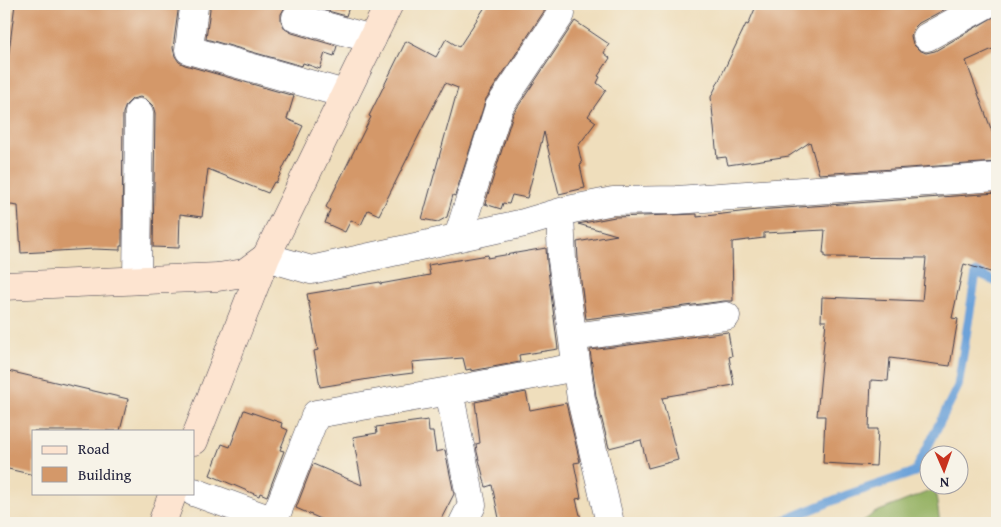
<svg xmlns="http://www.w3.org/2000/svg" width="1001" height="527" viewBox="0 0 1001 527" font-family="'Gentium Book Plus',serif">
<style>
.forest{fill:#96b265;stroke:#5c6a50}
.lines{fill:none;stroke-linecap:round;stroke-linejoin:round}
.stream{stroke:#6ca2d9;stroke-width:9}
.building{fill:#d49869}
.street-casing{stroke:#413e4e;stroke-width:29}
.secondary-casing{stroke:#413e4e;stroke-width:29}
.street{stroke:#fff;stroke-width:28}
.secondary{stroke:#fde4d0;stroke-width:28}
</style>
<rect width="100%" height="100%" fill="#f7f3e8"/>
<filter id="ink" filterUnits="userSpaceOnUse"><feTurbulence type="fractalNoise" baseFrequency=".02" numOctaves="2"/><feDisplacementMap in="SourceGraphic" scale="10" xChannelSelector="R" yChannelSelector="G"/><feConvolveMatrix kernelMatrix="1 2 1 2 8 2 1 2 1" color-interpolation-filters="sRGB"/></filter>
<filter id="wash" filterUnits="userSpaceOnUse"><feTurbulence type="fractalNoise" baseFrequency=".0096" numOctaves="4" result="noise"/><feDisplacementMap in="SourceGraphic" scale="20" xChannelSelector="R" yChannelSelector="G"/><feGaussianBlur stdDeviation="1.12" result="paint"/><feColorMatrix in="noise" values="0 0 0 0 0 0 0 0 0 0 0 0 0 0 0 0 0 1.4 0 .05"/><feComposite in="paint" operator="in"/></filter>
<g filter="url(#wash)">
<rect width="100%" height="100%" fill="#efdebc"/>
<path class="forest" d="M935,489L940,523H861L874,513Z"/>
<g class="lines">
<path class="stream" d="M778,523L847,495L915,472L958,386L976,273L997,282"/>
</g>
<g id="blocks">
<path class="building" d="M15,4H179L173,48L175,56L179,62L185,65L294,96L287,119L303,126L276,183L274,182L268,193L208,169L202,217L180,214L179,248L153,247L155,113L153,106L147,100L140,97L132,99L126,105L123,113L122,246H120V250L94,249L21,253L18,206L4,204V91Z
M209,4H290L285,7L281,14V21L285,29L292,33L337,46L334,56L325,53L320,69L303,63L302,66L206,39L210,9Z
M303,4H350L346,16Z
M487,4H549L486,99L455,196L453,195L447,217L438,222L422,219L458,88L445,83L379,215L368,210L361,225L351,220L345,232L325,223L330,210L326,207L371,117L369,116L406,41L436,57L446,39L459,47Z
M757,4H955L919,23L913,29L911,36L913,44L919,50L926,53L935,51L997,15V47L966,61L997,145V162L819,174L810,142L789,156L728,165L726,157L717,158L711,97L746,24L748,25Z
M575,21L609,44L604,53L610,58L598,76L600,77L597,83L606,90L588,116L596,122L578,146L582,164L580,165L585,188L559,194L544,132L527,198L512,195L509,204L503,203L501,209L485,204L513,114Z
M997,193V274L964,264L952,318L958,319L950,366L890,358L888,381L871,380L869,429H878L876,466L823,463L825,416H817L826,321H821L822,297L922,301L926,258L825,257V253H823L825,230L764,233V238L732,242L733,301H724L586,319L578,259L577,242L617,235L578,224L615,217L697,214V217L757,210Z
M546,248L547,262L558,349L519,355L520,362L471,371V369L466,370L463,358L412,362L413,373L381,377L320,387L314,351L318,350L307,294L380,282V284L430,275L428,265L488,255L487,258Z
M728,332L732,356L729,357L734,385L668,396V397L662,398L678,460L648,468L641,440L609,448L596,396L590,350Z
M4,370L128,399L120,431H34V475L4,468Z
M526,392L530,410L566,403L580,462L574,463L581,498L576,499L582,523H500L492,485L486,487L477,452L476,444L480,443L475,402Z
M244,410L282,423L281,427L288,430L280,450L284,451L267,496L260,493L259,496L210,475L222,444L230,447Z
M428,420L429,432H433L436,452L445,450L454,494L439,523H330L296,508L313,464L362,485L353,437L377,433L376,427Z"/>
</g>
</g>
<g filter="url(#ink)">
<use href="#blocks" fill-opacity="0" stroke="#413e4e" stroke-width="1"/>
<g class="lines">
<g class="street-casing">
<path id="street" d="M194,7L189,50L345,94
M296,18L372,39
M927,37L987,4
M560,213L562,260L581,399L610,523
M458,237L499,107L561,14
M266,257L311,270L524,223L568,210L613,201L677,200L997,177
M137,280L139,113
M573,337L726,316
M449,391L472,505L463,523
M194,492L274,521
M273,523L316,414L449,391L576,367"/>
</g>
<g class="secondary-casing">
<path id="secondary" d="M4,286L218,277L244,273L266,257
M194,441L266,257L389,4
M162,523L173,493"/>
</g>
<use href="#street" class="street"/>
<use href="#secondary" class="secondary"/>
</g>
</g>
<rect width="1001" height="527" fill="none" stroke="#f7f3e8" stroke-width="20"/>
<rect x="32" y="430" width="162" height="65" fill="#f7f3e8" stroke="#a29fa3"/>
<rect x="42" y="446" width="25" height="8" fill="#fde4d0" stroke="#a29fa3"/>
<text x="78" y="454" font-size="15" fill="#22223b">Road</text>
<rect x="42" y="467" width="25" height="15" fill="#d49869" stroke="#a29fa3"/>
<text x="78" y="480" font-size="15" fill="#22223b">Building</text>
<g transform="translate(944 470) rotate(178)"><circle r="24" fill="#f7f3e8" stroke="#a29fa3"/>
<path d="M0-4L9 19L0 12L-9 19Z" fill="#c8321e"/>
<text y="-8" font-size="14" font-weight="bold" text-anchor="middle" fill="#22223b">N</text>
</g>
</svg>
